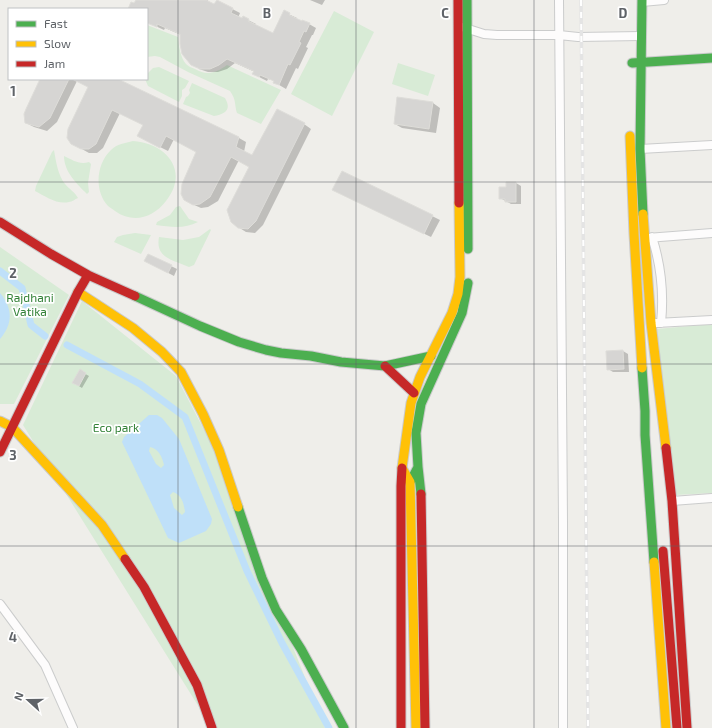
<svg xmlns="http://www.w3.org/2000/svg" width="712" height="728" viewBox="0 0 712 728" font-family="'Exo 2',sans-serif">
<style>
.green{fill:#d8ebd6}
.water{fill:#bfe0f9;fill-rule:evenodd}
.shadow{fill:#0003}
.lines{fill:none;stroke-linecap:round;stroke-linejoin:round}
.canal{stroke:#bfe0f9;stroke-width:7}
.building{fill:#d6d5d3;stroke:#deddd9}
.street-casing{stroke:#cbcccc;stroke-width:10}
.fast-casing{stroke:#cacacb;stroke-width:11}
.slow-casing{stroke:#cacacb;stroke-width:11}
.jam-casing{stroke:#cacacb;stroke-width:11}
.street{stroke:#fdfcfc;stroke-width:8}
.fast{stroke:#4caf50;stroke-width:9}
.slow{stroke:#ffc107;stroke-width:9}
.jam{stroke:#c62828;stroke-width:9}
.rail-casing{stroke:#e4e4e4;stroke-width:3.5}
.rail{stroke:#fff;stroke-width:2;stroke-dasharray:6;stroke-linecap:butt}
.grid{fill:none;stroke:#5f6368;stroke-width:1;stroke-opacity:0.55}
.labels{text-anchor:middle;stroke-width:3.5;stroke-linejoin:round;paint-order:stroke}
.park-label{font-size:12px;fill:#348238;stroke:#fff}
.grid-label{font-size:13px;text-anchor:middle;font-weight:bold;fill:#5f6368;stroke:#fff;stroke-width:3.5;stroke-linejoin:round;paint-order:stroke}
</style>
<rect width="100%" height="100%" fill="#efeeea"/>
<path class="green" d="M334,11L374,32L332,116L291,94Z
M147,25L178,37C179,46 180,57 186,64C188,66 192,68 195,69C207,76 216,73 227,65L281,90L261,124L237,113C234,105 237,101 230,91L188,72L160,57L155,56L147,57Z
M398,63L435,75L428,96L392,84Z
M159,67L189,81L185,88L182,90V96L179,102L148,86L145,79H147V74L153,68Z
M192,83L225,98C232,110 225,114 214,116L183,104L186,97L188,96L190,93L189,90Z
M133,141C166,143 190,171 166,201C153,218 133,224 115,211C113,209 110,208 108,206C94,191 96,164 111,150C117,144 125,143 133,141Z
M54,150C56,162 58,175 65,184C69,189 75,192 78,198C75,199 72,202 69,202C57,205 45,196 35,191L36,186L52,152Z
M64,156C73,160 79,165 89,162L91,164L88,183L89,192L87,194C77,184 64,172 64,156Z
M180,206L189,219L198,222C185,229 171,227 156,225L157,222L170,215L176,207Z
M210,229L211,230L194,265L189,267C173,260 155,258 159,237L183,240L199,237Z
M135,233L151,235L141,254L114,242L117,237L123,235Z
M0,247L69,295L14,404H0Z
M82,301L176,376L216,453L325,728H212L23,425Z
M712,324V493L675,495L657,329Z"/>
<path class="water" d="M0,293C13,308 13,324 0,339Z
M149,415H157L162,418L179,439L212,519L211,524L206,531L179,543L168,538L122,442L124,437ZM150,447C159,449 162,457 164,465L161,468L156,464L149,451ZM173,492C182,495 184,504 185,512L182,515L174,508L170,495Z"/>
<path class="shadow" d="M137,0H208V2L215,5L217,1L240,13L238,18L248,20L256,24L255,25L273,34L284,12L297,18L296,20L309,24L316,28L313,35H312L306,47L308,48L298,69L296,68L286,89L274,82L275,81L268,79L267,81L261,78L254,74L255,72L235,63L227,69L218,72H208L199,69L181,35L165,28L164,30L147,22V9H129L135,4Z
M310,0H325L322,5Z
M41,79H115L239,138L246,142L244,152L252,156L304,124L311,129L263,225L255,233L246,232L238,227L250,166L239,160L218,201L208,207L201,208L192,204L198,152L174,139L168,151L146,140L144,125L120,113L103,148L97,153H89L80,148L89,87L77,81L57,122L47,131L34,127L26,123Z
M433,103L440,108L436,133L402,128L395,124Z
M516,183L521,186V204H511L500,198L507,188Z
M341,194L432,216L440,220L431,237Z
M149,255L177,269L174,276L151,264Z
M623,351L628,354L629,372H613L608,369Z
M80,371L89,376L82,388L74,383Z"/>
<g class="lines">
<path class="canal" d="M0,271L22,288L31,325L45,336
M67,345L140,384L185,417L247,571L282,643L329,728"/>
</g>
<path class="building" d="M136,0H206L214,4L217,0L233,8L231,13L242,18L243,16L249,19L248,21L273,33L284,10L290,13L289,15L302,21V20L310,23L306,32L304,31L299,42L301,43L290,65L288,64L279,85L273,83L274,81L260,75L259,77L252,74L254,71L227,59L219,65L210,69H200L191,65L182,54L180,44V34L157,24V27L147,23V9H128L131,2L134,3Z
M40,79H69L50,118L39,127L25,123L24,114L26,109Z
M72,79H118L239,137L236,147L252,155L277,109L305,123L256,221L248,229L238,228L231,222L227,210L249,167L231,157L210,197L200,204L193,205L184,200L181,194L182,184L196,152L166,136L160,148L137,136L143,125L112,110L96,144L89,149H81L71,144L67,138L68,129L88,87Z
M397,97L433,102L429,129L394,124Z
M342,171L433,215L424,234L332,190Z
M506,182H516V202H505V199H499V187H506Z
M148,254L172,265L168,273L144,261Z
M623,350L624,369L607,370L606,351Z
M80,369L86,373L79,386L72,383Z"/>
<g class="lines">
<g class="street-casing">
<path id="street" d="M559,0L563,522V728
M642,2L664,0
M462,27L484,34L497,35H559L578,37L641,36
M640,149L712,145
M652,237C661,265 664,294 661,323
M647,238L712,233
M656,323L712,320
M672,501L712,498
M0,604L45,665L73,728"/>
</g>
<g class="fast-casing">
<path id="fast" d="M467,0L468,249
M642,0L640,149L643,214
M632,63L712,58
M135,296L200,326L239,342L266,350L281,353L311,356L341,362L385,366L431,356
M642,368L645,411V435L654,562
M410,482L418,467
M421,494L418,467L416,433L421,404L462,313L468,283
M238,507L262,578L276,610L301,649L344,728"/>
</g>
<g class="slow-casing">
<path id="slow" d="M630,136L634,234L642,368
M643,214L651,323L666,448
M78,292L133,328L162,352L181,372L203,414L219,450L238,507
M0,421L12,427L102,525L125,559
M402,468L411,403L420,377L452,313L458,294L460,277L459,203
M402,468L410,482L416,728
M654,562L666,728"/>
</g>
<g class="jam-casing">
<path id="jam" d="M458,0L459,203
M0,222L51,254L88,275L135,296
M385,366L414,393
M666,448L672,501L687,728
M0,452L78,292L88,275
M421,494L425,728
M663,551L677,728
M125,559L144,587L197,685L212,728
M401,728V486L402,468"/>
</g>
<use href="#street" class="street"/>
<use href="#fast" class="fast"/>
<use href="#slow" class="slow"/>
<use href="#jam" class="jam"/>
<g class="rail-casing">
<path id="rail" d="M581,0L588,728"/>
</g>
<use href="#rail" class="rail"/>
</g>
<path class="grid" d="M178,0V728M356,0V728M534,0V728M0,182H712M0,364H712M0,546H712"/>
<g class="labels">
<g class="park-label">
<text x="30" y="302">Rajdhani<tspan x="30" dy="14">Vatika</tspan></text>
<text x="116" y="432">Eco park</text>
</g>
</g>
<g class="grid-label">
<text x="267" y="18">B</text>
<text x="445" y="18">C</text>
<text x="623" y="18">D</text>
<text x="13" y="96">1</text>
<text x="13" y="278">2</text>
<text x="13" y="460">3</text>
<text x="13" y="642">4</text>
</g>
<rect x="8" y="8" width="140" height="72" fill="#ffffff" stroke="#bfc1c3"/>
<rect x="16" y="21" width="20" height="6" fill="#4caf50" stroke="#bfc1c3"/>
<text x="44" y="28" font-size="12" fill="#5f6368">Fast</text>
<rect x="16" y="41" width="20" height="6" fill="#ffc107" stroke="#bfc1c3"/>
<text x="44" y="48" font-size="12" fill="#5f6368">Slow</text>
<rect x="16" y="61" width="20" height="6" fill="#c62828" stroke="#bfc1c3"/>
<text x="44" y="68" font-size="12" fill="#5f6368">Jam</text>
<g transform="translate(28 700) rotate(291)" stroke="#ffffff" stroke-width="3" paint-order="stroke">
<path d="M0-3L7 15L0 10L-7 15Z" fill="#5f6368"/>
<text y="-6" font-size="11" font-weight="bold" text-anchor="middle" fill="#5f6368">N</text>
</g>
</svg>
